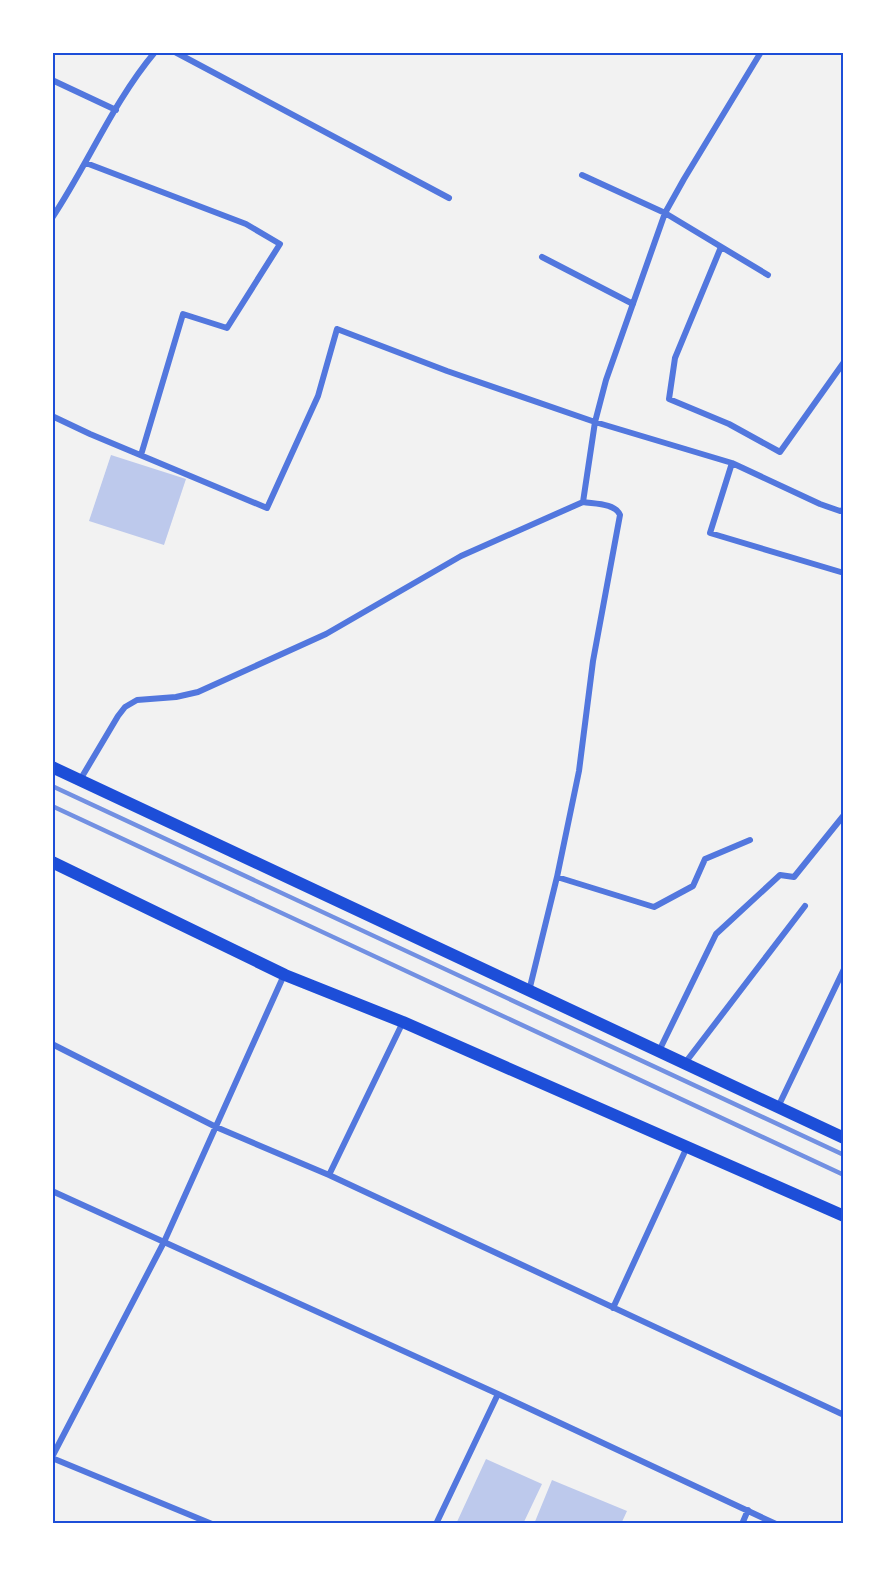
<svg xmlns="http://www.w3.org/2000/svg" width="896" height="1576" viewBox="0 0 896 1576" font-family="Jost,sans-serif">
<style>
.building{fill:#bdc9ec}
.lines{fill:none;stroke-linecap:round;stroke-linejoin:round}
.minor{stroke:#5277de;stroke-width:6}
.secondary{stroke:#1d4ed8;stroke-width:12}
.rail{stroke:#7290e2;stroke-width:4.5}
.neatline{fill:none;stroke:#1d4ed8;stroke-width:2}
</style>
<rect width="100%" height="100%" fill="#f2f2f2"/>
<path class="building" d="M111,455L186,479L164,545L89,521Z
M486,1459L542,1484L523,1524H456Z
M552,1480L627,1511L621,1524H534Z"/>
<g class="lines">
<path class="minor" d="M175,52L449,198
M52,80L116,110
M86,163L246,224L280,244L227,328L183,314L141,455
M582,175L665,213L768,275
M52,218C88,164 113,102 155,52
M721,247L675,358L669,399L729,424L780,452L844,362
M542,257L633,304
M52,416L90,434L267,508L318,396L337,329L447,371L595,422L732,463L820,504L840,511L844,510
M732,463L710,533L844,573
M80,780L118,716L125,707L137,700L176,697L198,692L326,634L461,556L583,502
M557,877L654,907L693,886L705,859L750,840
M529,991L557,877L579,771L593,661L620,515C615,503 594,504 583,502L595,422L606,380L665,213L684,179L761,52
M52,1044L216,1127L329,1175L844,1415
M659,1051L716,934L780,875L794,877L844,815
M685,1063L805,906
M778,1107L844,969
M329,1175L403,1022
M52,1191L498,1394L776,1524
M613,1308L687,1147
M52,1457L164,1242L284,975
M52,1458L212,1524
M436,1524L498,1394
M742,1524L748,1510"/>
<path class="secondary" d="M52,767L844,1138
M52,862L285,975L403,1022L844,1216"/>
<path class="rail" d="M52,786L844,1155
M52,806L844,1175"/>
</g>
<rect width="896" height="1576" fill="none" stroke="#ffffff" stroke-width="108"/>
<rect x="54" y="54" width="788" height="1468" class="neatline"/>
</svg>
